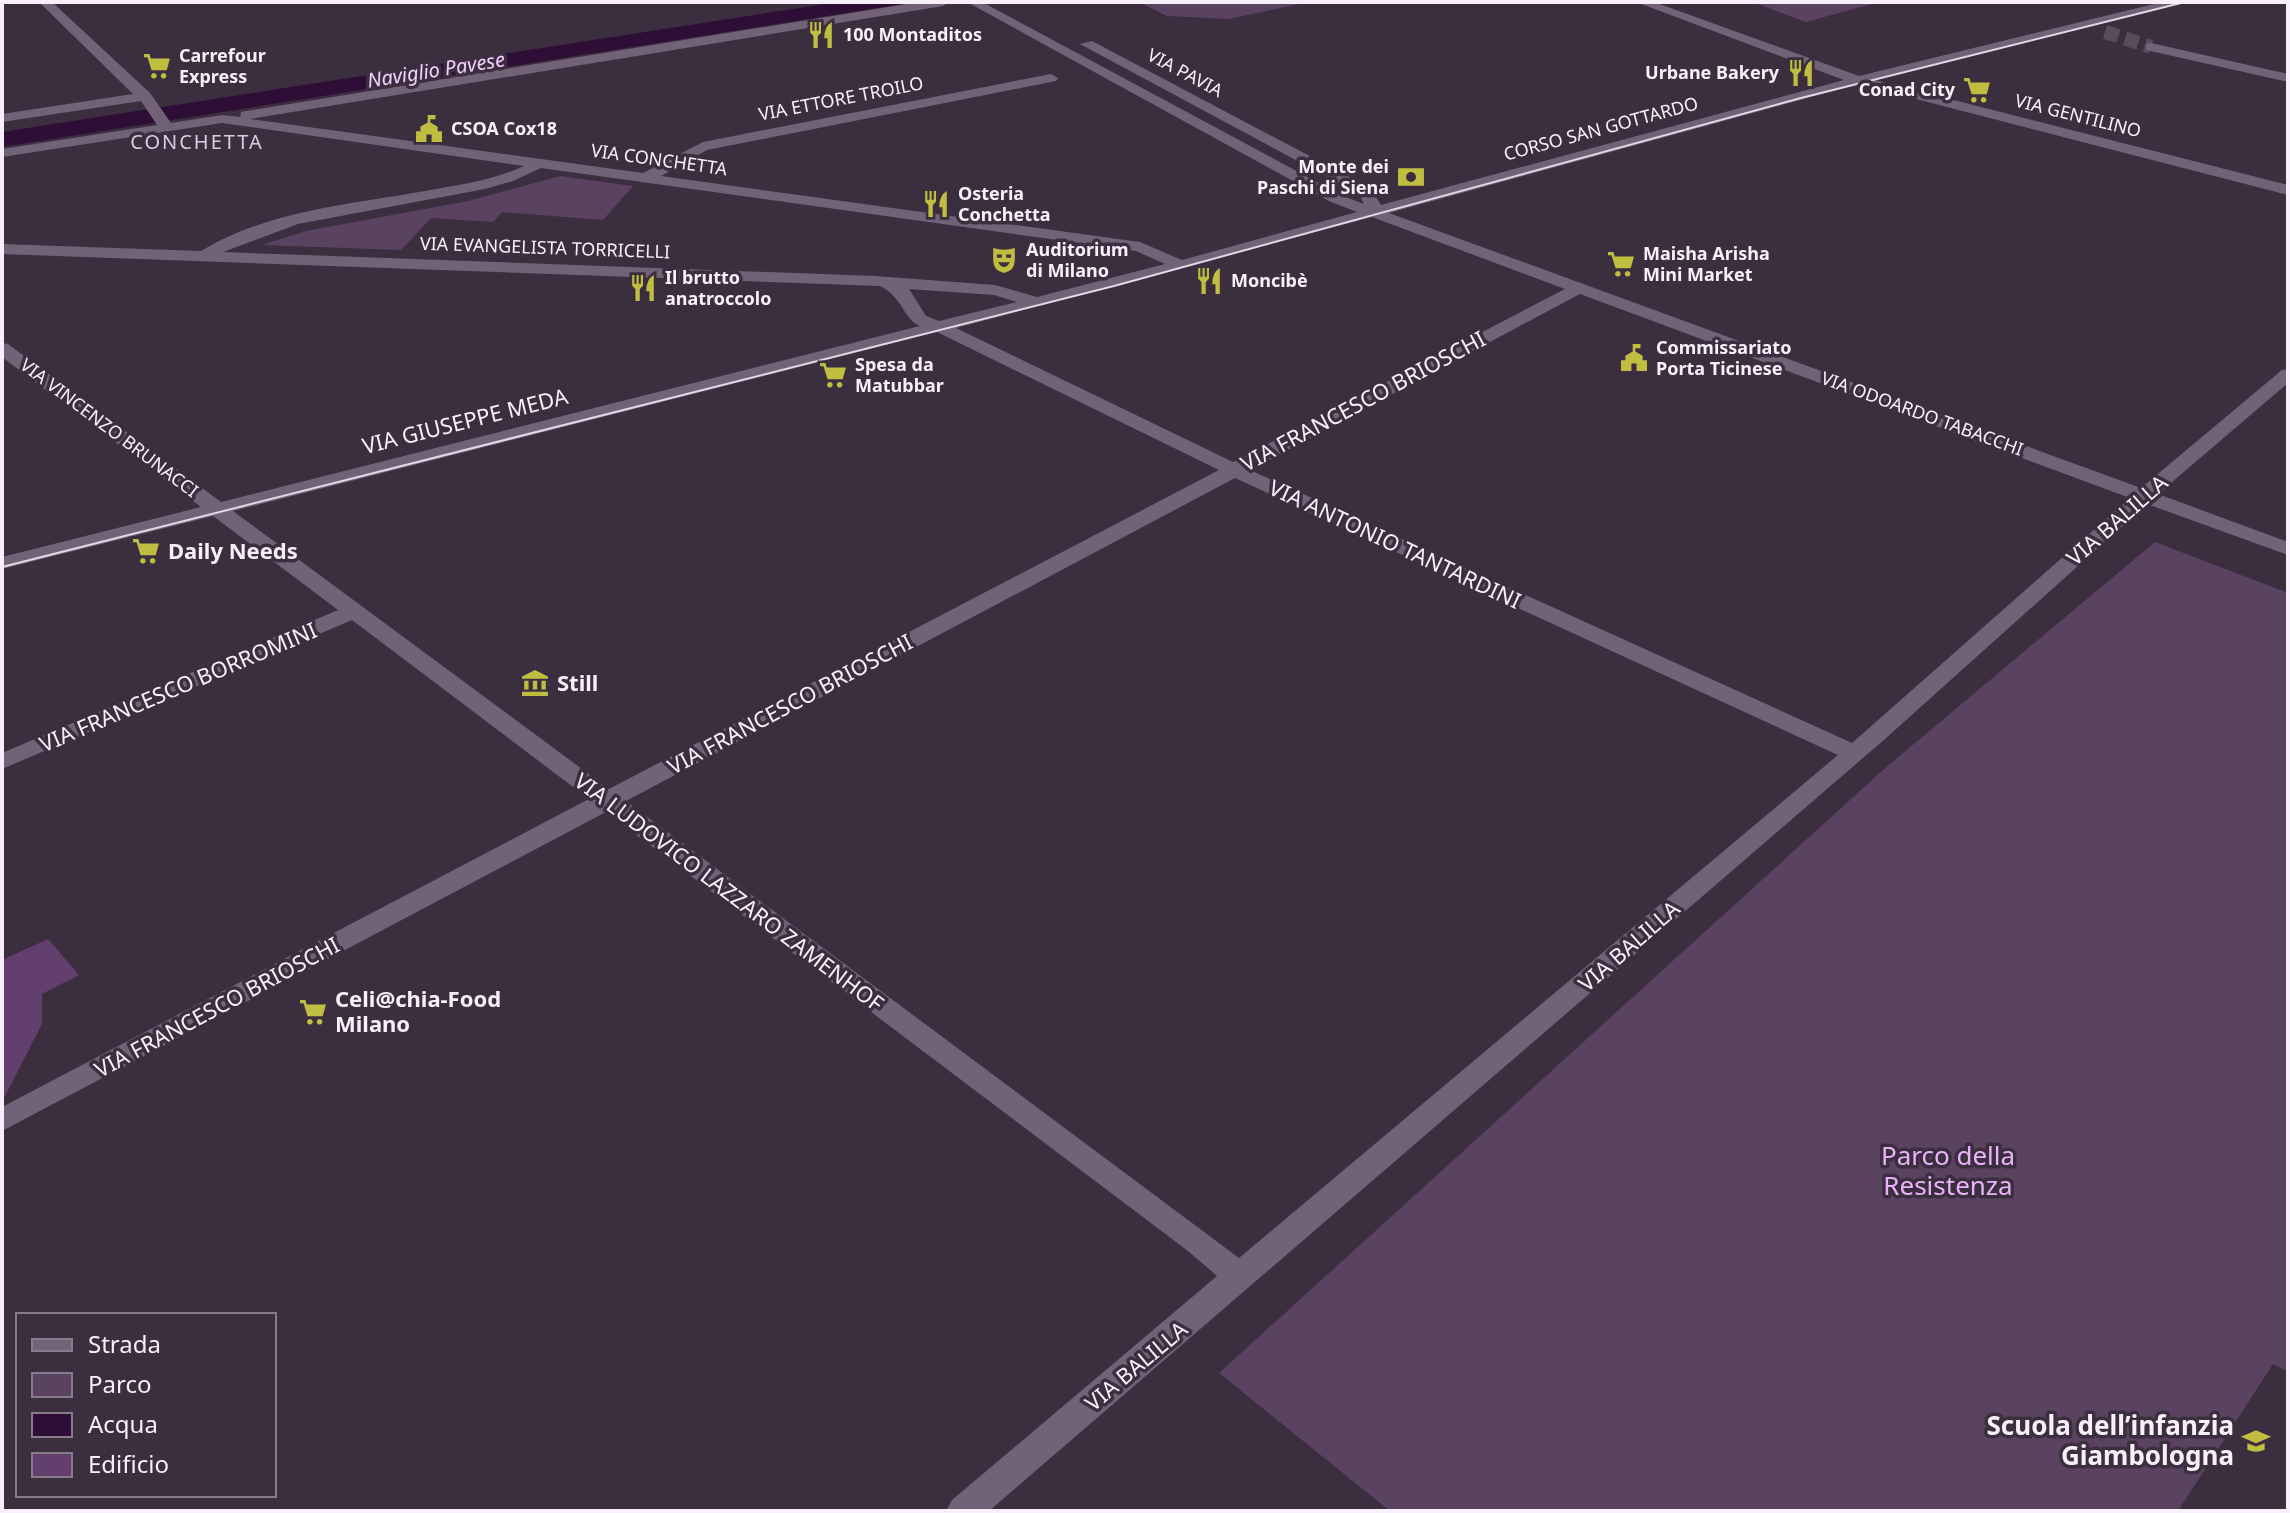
<svg xmlns="http://www.w3.org/2000/svg" width="2290" height="1513" viewBox="0 0 2290 1513" font-family="'Noto Sans',sans-serif">
<style>
.green{fill:#5a4261}
.water{fill:#2e0d37}
.building{fill:#633f6d}
.lines{fill:none;stroke-linecap:round;stroke-linejoin:round}
.minor-tunnel{stroke:#574c5b;stroke-width:14;stroke-dasharray:14 7;stroke-linecap:butt}
.minor{fill:#726277;fill-rule:evenodd}
.tram{stroke:#e0d8e3;stroke-width:2}
.labels{text-anchor:middle;stroke-width:7;stroke-linejoin:round;paint-order:stroke}
.far-poi-label{font-size:18px;font-weight:bold;fill:#f7eff9;stroke:#3b2f3f;text-anchor:start}
.far-street-label{font-size:18px;fill:#f7eff9;stroke:#3b2f3f}
.far-water-label{font-size:20px;font-style:italic;fill:#f3d1fd;stroke:#3b2f3f}
.far-neighbourhood-label{font-size:20px;letter-spacing:2px;fill:#dbcbdf;stroke:#3b2f3f}
.street-label{font-size:22px;fill:#f7eff9;stroke:#3b2f3f}
.poi-label{font-size:22px;font-weight:bold;fill:#f7eff9;stroke:#3b2f3f;text-anchor:start}
.near-park-label{font-size:26px;fill:#eab2fa;stroke:#3b2f3f}
.near-poi-label{font-size:26px;font-weight:bold;fill:#f7eff9;stroke:#3b2f3f;text-anchor:end}
</style>
<rect width="100%" height="100%" fill="#3b2f3f"/>
<path class="green" d="M1139,2H1308L1229,19L1167,16Z
M1752,2H1879L1806,22Z
M560,176L633,186L603,220L502,212L493,222L431,218L401,250L262,245L306,231L468,201Z
M2155,542L2288,593V1372L2273,1364L2178,1511H1390L1219,1373L1884,769Z"/>
<path class="water" d="M838,2H915L2,147V132Z"/>
<path class="building" d="M48,939L79,975L42,994V1024L2,1102V960Z"/>
<g class="lines">
<path class="minor-tunnel" d="M2105,32L2151,47"/>
<path class="minor" d="M39,2H52L150,93L171,123L222,115L240,117L241,112L246,111L919,2H949L943,6L250,119L643,173L703,142L1051,74L1058,78L1056,81L707,150L661,176L1140,242L1182,260L1357,212L1331,202L967,2H982L1343,196L1364,204L1359,194L1080,44L1092,41L1370,188L1381,205L1844,80L1636,2H1654L1859,76L2162,2H2184L1875,80L2288,185V195L1858,84L1389,213L2141,488L2282,370L2288,369V383L2158,494L2288,542V555L2147,504L1885,739L989,1511H946L952,1500L1217,1276L1188,1251L606,812L2,1131V1107L589,799L352,620L2,769V753L338,610L213,516L2,569V557L201,507L2,357V343L8,344L221,502L920,326C903,319 903,297 880,286L2,254V244L201,251C270,209 357,204 436,189C466,184 496,179 524,166L222,123L2,157V149L157,125L141,101L2,122V114L133,94ZM541,168L1136,251L1165,264L1037,297L995,285L875,276L223,252L298,224L485,189L513,181ZM1372,217L1565,289L1233,462L956,328ZM909,289L994,295L1017,302L939,321L926,316ZM1580,294L2130,498L1852,743L1250,470ZM937,332L1219,470L609,789L233,511ZM1235,478L1838,755L1239,1258L626,801Z
M2151,43L2288,74V82L2146,50V44Z"/>
<path class="tram" d="M2,567L1114,286L1801,98L2185,2"/>
</g>
<defs>
<g id="restaurant-bare" transform="scale(2.16)"><path d="M-5-6h1v4h1v-4h1v4h1v-4h1v5L-1.5 .5V6h-2V.5L-5-1ZM5-6V6H3V1.5H1.5Q1.5-4 5-6Z" fill="#c0be41" stroke="#3b2f3f" stroke-width="2.5" paint-order="stroke"/></g>
<g id="supermarket-bare" transform="scale(2.16)"><path d="M-6-5.5h2.5l.6 2H6L4.5 2H-2.5L-4.4-4H-6ZM-1.5 3.2a1.3 1.3 0 1 0 .1 0ZM3 3.2a1.3 1.3 0 1 0 .1 0Z" fill="#c0be41" stroke="#3b2f3f" stroke-width="2.5" paint-order="stroke"/></g>
<g id="civic-bare" transform="scale(2.16)"><path d="M-.6-6.5H3V-4.5H.6V-3L4-1V1h2V6H-6V1h2V-1L-.6-3ZM-1.2 2.5V6h2.4V2.5Z" fill="#c0be41" stroke="#3b2f3f" stroke-width="2.5" paint-order="stroke"/></g>
<g id="bank-bare" transform="scale(2.16)"><path d="M-6-4H6V4H-6ZM0-2.3a2.3 2.3 0 1 0 0 4.6a2.3 2.3 0 1 0 0-4.6Z" fill="#c0be41" stroke="#3b2f3f" stroke-width="2.5" paint-order="stroke"/></g>
<g id="theatre-bare" transform="scale(2.16)"><path d="M-5-5.5Q0-4 5-5.5V0Q5 5 0 6Q-5 5-5 0ZM-3.3-2.5H-1v1.5H-3.3ZM1-2.5H3.3v1.5H1ZM-2.8 1Q0 5.5 2.8 1Z" fill="#c0be41" stroke="#3b2f3f" stroke-width="2.5" paint-order="stroke"/></g>
<g id="museum-bare" transform="scale(2.16)"><path d="M0-6L6-3V-2H-6V-3ZM-5-1h2V3h-2ZM-1-1h2V3h-2ZM3-1h2V3H3ZM-6 4H6V6H-6Z" fill="#c0be41" stroke="#3b2f3f" stroke-width="2.5" paint-order="stroke"/></g>
<g id="school-bare" transform="scale(2.16)"><path d="M0-5L7-2L0 1L-7-2ZM-4 1L0 2.5L4 1V4Q0 6-4 4Z" fill="#c0be41" stroke="#3b2f3f" stroke-width="2.5" paint-order="stroke"/></g>
</defs>
<g fill-rule="evenodd">
<use href="#restaurant-bare" x="821" y="35"/>
<use href="#supermarket-bare" x="157" y="66"/>
<use href="#restaurant-bare" x="1801" y="73"/>
<use href="#supermarket-bare" x="1977" y="90"/>
<use href="#civic-bare" x="429" y="129"/>
<use href="#bank-bare" x="1411" y="177"/>
<use href="#restaurant-bare" x="936" y="204"/>
<use href="#theatre-bare" x="1004" y="260"/>
<use href="#supermarket-bare" x="1621" y="264"/>
<use href="#restaurant-bare" x="1209" y="281"/>
<use href="#restaurant-bare" x="643" y="288"/>
<use href="#civic-bare" x="1634" y="358"/>
<use href="#supermarket-bare" x="833" y="375"/>
<use href="#supermarket-bare" x="146" y="551"/>
<use href="#museum-bare" x="535" y="683"/>
<use href="#supermarket-bare" x="313" y="1012"/>
<use href="#school-bare" x="2256" y="1441"/>
</g>
<g class="labels">
<g class="far-poi-label">
<text x="843" y="41">100 Montaditos</text>
<text x="179" y="62">Carrefour<tspan x="179" dy="21">Express</tspan></text>
<text x="1779" y="79" text-anchor="end">Urbane Bakery</text>
<text x="1955" y="96" text-anchor="end">Conad City</text>
<text x="451" y="135">CSOA Cox18</text>
<text x="1389" y="173" text-anchor="end">Monte dei<tspan x="1389" dy="21">Paschi di Siena</tspan></text>
<text x="958" y="200">Osteria<tspan x="958" dy="21">Conchetta</tspan></text>
<text x="1026" y="256">Auditorium<tspan x="1026" dy="21">di Milano</tspan></text>
<text x="1643" y="260">Maisha Arisha<tspan x="1643" dy="21">Mini Market</tspan></text>
<text x="665" y="284">Il brutto<tspan x="665" dy="21">anatroccolo</tspan></text>
<text x="1231" y="287">Moncibè</text>
<text x="1656" y="354">Commissariato<tspan x="1656" dy="21">Porta Ticinese</tspan></text>
<text x="855" y="371">Spesa da<tspan x="855" dy="21">Matubbar</tspan></text>
</g>
<g class="far-street-label">
<text transform="translate(1185 73) rotate(28)" y="6">VIA PAVIA</text>
<text transform="translate(841 99) rotate(-11)" y="6">VIA ETTORE TROILO</text>
<text transform="translate(2078 116) rotate(14)" y="6">VIA GENTILINO</text>
<text transform="translate(1601 129) rotate(-15)" y="6">CORSO SAN GOTTARDO</text>
<text transform="translate(659 160) rotate(8)" y="6">VIA CONCHETTA</text>
<text transform="translate(545 248) rotate(2)" y="6">VIA EVANGELISTA TORRICELLI</text>
<text transform="translate(1922 414) rotate(20)" y="6">VIA ODOARDO TABACCHI</text>
<text transform="translate(109 428) rotate(37)" y="6">VIA VINCENZO BRUNACCI</text>
</g>
<g class="far-water-label">
<text transform="translate(436 70) rotate(-9)" y="7">Naviglio Pavese</text>
</g>
<g class="far-neighbourhood-label">
<text x="197" y="149">CONCHETTA</text>
</g>
<g class="street-label">
<text transform="translate(1363 401) rotate(-28)" y="8">VIA FRANCESCO BRIOSCHI</text>
<text transform="translate(465 421) rotate(-14)" y="8">VIA GIUSEPPE MEDA</text>
<text transform="translate(2117 520) rotate(-41)" y="8">VIA BALILLA</text>
<text transform="translate(1395 544) rotate(25)" y="8">VIA ANTONIO TANTARDINI</text>
<text transform="translate(178 687) rotate(-23)" y="8">VIA FRANCESCO BORROMINI</text>
<text transform="translate(790 704) rotate(-28)" y="8">VIA FRANCESCO BRIOSCHI</text>
<text transform="translate(729 892) rotate(37)" y="8">VIA LUDOVICO LAZZARO ZAMENHOF</text>
<text transform="translate(1629 946) rotate(-41)" y="8">VIA BALILLA</text>
<text transform="translate(217 1007) rotate(-28)" y="8">VIA FRANCESCO BRIOSCHI</text>
<text transform="translate(1136 1366) rotate(-40)" y="8">VIA BALILLA</text>
</g>
<g class="poi-label">
<text x="168" y="559">Daily Needs</text>
<text x="557" y="691">Still</text>
<text x="335" y="1007">Celi@chia-Food<tspan x="335" dy="25">Milano</tspan></text>
</g>
<g class="near-park-label">
<text x="1948" y="1165">Parco della<tspan x="1948" dy="30">Resistenza</tspan></text>
</g>
<g class="near-poi-label">
<text x="2234" y="1435">Scuola dell’infanzia<tspan x="2234" dy="30">Giambologna</tspan></text>
</g>
</g>
<rect width="2290" height="1513" fill="none" stroke="#f7eff9" stroke-width="8"/>
<rect x="16" y="1313" width="260" height="184" fill="#3b2f3f" stroke="#867c89" stroke-width="2"/>
<rect x="32" y="1339" width="40" height="12" fill="#726277" stroke="#867c89" stroke-width="2"/>
<text x="88" y="1353" font-size="24" fill="#f7eff9">Strada</text>
<rect x="32" y="1373" width="40" height="24" fill="#5a4261" stroke="#867c89" stroke-width="2"/>
<text x="88" y="1393" font-size="24" fill="#f7eff9">Parco</text>
<rect x="32" y="1413" width="40" height="24" fill="#2e0d37" stroke="#867c89" stroke-width="2"/>
<text x="88" y="1433" font-size="24" fill="#f7eff9">Acqua</text>
<rect x="32" y="1453" width="40" height="24" fill="#633f6d" stroke="#867c89" stroke-width="2"/>
<text x="88" y="1473" font-size="24" fill="#f7eff9">Edificio</text>
</svg>
